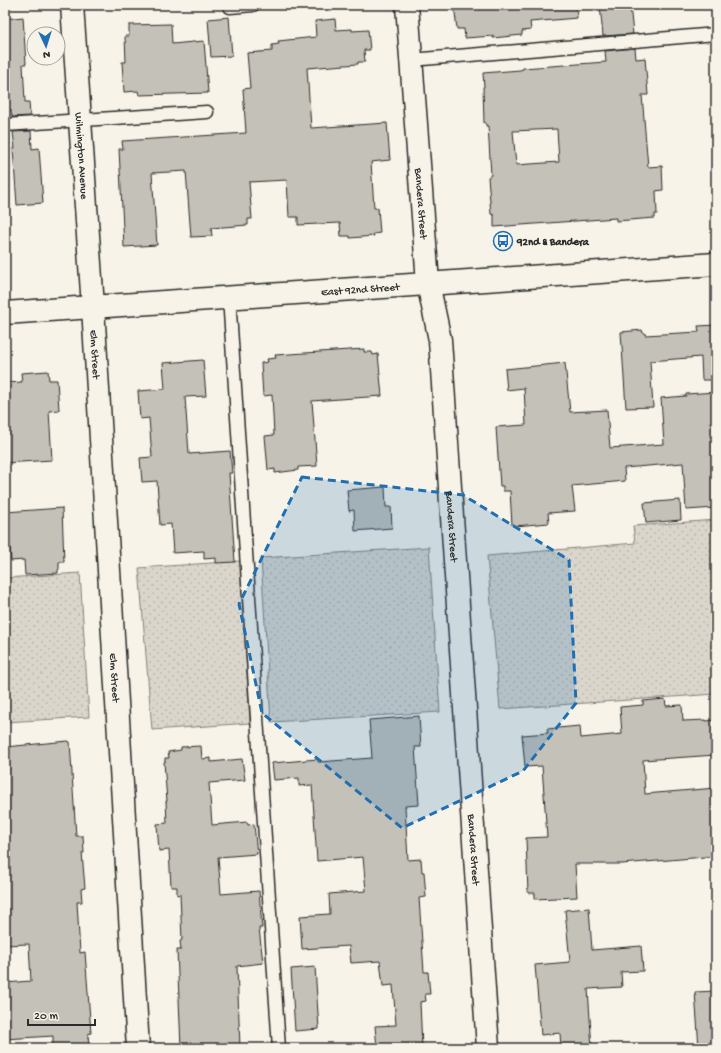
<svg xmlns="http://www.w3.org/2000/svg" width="721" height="1053" viewBox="0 0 721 1053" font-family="'Gochi Hand',sans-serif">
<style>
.grass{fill:url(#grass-dots);stroke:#82807c}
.building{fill:#c4c1b9;stroke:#2b2b2b;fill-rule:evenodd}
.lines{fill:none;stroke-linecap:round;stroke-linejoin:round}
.service-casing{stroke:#2b2b2b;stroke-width:15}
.minor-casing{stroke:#2b2b2b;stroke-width:25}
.tertiary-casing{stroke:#2b2b2b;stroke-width:25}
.service{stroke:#f7f3e8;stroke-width:12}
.minor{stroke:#f7f3e8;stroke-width:22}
.tertiary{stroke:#f7f3e8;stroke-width:22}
.marked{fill:#1f6fb2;fill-opacity:0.2;stroke:#1f6fb2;stroke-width:3;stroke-dasharray:8 5;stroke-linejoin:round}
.labels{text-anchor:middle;stroke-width:4;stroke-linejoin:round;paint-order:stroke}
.street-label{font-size:11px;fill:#2b2b2b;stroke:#f7f3e8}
.poi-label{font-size:11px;font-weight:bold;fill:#2b2b2b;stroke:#f7f3e8;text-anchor:start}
</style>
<defs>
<pattern id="grass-dots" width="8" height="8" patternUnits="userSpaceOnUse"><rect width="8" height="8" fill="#dad6cc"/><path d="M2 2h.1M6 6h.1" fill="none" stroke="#bbb8af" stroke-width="1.8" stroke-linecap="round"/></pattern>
</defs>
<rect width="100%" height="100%" fill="#f7f3e8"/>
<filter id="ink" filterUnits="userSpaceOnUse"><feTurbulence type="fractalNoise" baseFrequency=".025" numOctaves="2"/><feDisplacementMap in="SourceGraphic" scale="8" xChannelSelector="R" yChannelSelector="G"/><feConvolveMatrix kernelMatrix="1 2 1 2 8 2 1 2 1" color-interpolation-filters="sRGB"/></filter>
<g filter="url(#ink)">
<path class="grass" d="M716,520V694L500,709L487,556L635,543L633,526Z
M429,547L440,712L271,722L261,558Z
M240,561L250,723L152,730L139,568Z
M80,573L89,717L5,722V578Z"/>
<path class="building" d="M454,5H576L577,18L530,22L531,30L522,31V35L493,38V36L465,38L464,29H457Z
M600,5H630L633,34L603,36Z
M23,17L26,64H23L25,102H29L30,116L12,117L11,110L5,111V19Z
M229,17L232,56L211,57L208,19Z
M335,19L336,30L352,29V31L368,30L370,50H364L365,62H358V64L307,68L311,128L387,123L390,160L371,162L374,208H378L380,233L373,234L374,236L350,238V236H341L340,223L298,225V217H289L287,180L249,182L252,219H248V225L211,228L212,236L191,237L186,171L152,173L157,245L124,247L119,149H123L122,141L246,133L243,89L250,88L247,53L272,51V45L279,44L278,41L316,37L315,21Z
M171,24L172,44L204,41L208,93L139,95L138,91L124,92L122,62H126L125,36H129V25Z
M635,48L636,59L645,58L648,95H642L648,167L662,166L663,190L656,191L657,214H655V218L616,221V218L494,227V215L491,214L488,177L491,175L488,126H486V123H484L483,87H484L483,73L520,70L523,69V68L606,62L605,51ZM557,129L559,162L516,165L513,131Z
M31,131L32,149L39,148L43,203L17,205L13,149H15L13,132Z
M716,325V380H702L701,357L650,361L653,407L626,408L621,332L642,330L643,333H645V335L699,332L698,326Z
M364,349V352H372L373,355L378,354L382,396L312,401L317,466L298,467V470L275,473V469L268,470L265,436L274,435L272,395L263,396L261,363L268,362L267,359L276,358L275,355Z
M203,360L206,396L185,397L189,454L230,451L232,473H229L235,562L216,563V558L204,559V551L173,553L171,524L160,525L157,481L142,482L140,458L152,457L149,418L140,419L138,391L165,389L163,363Z
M565,363L570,412L607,410L610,448L664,444L661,398L686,396V394L716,392V508L686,510L683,463L624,468L625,481L572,486L575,511L548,513L549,523L515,526L512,525L510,491H503V486H500L496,427L526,425L524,388L507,390L505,369Z
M48,371L49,380H57L59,410L49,411L52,460L5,463V383L22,382L21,373Z
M385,487L386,507H391L392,528L355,531L354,510L349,511L347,490Z
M680,500L681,520L646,523L644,503Z
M62,508L64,562H59V569L58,570V573L25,575L24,560L11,561L9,536H5V512Z
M665,699L666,706L682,705L683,721L706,720V721L716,720V755L643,760L645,794L716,788V856L622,864H575L577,897L535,899V893H528L526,838L547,837L542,766L525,767L522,735L548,733L547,729L580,726L581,738L622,734L620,707L643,705V701Z
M419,716L421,747H415L419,805L405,806L408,860L421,859L422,872H424L426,897L419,898L424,972H428L430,994H425L426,1001L420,1002L422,1048H377L375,1026L396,1025L393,985L383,986L380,961L351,963L349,946L302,949L300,916L330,914L329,894L366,891L363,857L317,861L312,785L299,786V778L274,780L272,763L318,759V762L372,758L369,720Z
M68,741L70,742L76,836H83L84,853H82L85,888L81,889L82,902H77L80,953L85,952L91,1033L88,1034L89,1048H53V1036L5,1039V983L31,981L29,944L5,945V747Z
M201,746L202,759L211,758V762L242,759L245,780L209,783L212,825L247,822L248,825L254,824L257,854L218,857L221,894L259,891L262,928H259L263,963L237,966L240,1048H181L177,950H181L180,941L182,940L180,894L177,895V887H171L169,850L159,851L157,824L167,823L166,801H167L164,762H165V758H169L168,752L181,750V747Z
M589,908L592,950L641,946L643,971L621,972L622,987L588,989L592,1048H561L560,1033L541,1035L535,965L570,962L565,910Z
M315,967L319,1029L295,1031L291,969Z
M716,991V1048H699L695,992Z"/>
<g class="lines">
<g class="service-casing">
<path id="service" d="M230,7L253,5
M411,60L716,34
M5,125L207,112
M229,297L279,1048"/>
</g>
<g class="minor-casing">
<g id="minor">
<path id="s1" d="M72,5L93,307L138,1048"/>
<path id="s2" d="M407,5L428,283"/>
</g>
</g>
<g class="tertiary-casing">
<g id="tertiary">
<path id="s3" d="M428,283L440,340L488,1048"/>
<path id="s4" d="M5,313L716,264"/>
</g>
</g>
<use href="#service" class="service"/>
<use href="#minor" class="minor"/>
<use href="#tertiary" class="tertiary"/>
</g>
</g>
<path class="marked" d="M302,477L463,495L569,560L576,703L523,771L402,828L262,713L239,604Z"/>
<defs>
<g id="bus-ring" transform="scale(1)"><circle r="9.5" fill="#f7f3e8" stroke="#1f6fb2" stroke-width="1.5"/><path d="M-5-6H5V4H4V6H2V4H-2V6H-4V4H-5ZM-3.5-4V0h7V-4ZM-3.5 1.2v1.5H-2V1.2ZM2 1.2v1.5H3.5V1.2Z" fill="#1f6fb2"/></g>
</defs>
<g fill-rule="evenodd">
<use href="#bus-ring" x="503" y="241"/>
</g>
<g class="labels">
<g class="street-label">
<text dy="4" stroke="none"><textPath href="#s1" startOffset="151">Wilmington Avenue</textPath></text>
<text dy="4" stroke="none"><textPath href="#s2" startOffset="199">Bandera Street</textPath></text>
<text dy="4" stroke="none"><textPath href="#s4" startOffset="356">East 92nd Street</textPath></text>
<text dy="4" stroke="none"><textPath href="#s1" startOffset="350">Elm Street</textPath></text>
<text dy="4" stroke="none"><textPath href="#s3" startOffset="245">Bandera Street</textPath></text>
<text dy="4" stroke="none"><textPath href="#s1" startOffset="674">Elm Street</textPath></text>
<text dy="4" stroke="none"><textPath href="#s3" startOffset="569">Bandera Street</textPath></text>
</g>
<g class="poi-label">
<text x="517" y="245">92nd &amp; Bandera</text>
</g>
</g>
<rect width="721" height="1053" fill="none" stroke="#f7f3e8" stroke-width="20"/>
<rect x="10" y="10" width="701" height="1033" fill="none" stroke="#2b2b2b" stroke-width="1.5" filter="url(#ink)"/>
<g transform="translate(46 46) rotate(176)"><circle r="19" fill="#f7f3e8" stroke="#a5a39c"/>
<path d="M0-3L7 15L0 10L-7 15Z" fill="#1f6fb2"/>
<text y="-6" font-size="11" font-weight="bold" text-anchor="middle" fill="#2b2b2b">N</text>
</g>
<path d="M28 1019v6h67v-6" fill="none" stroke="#2b2b2b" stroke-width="2"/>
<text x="34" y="1019" font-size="12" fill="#2b2b2b" stroke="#f7f3e8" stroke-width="3" paint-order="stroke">20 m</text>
</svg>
